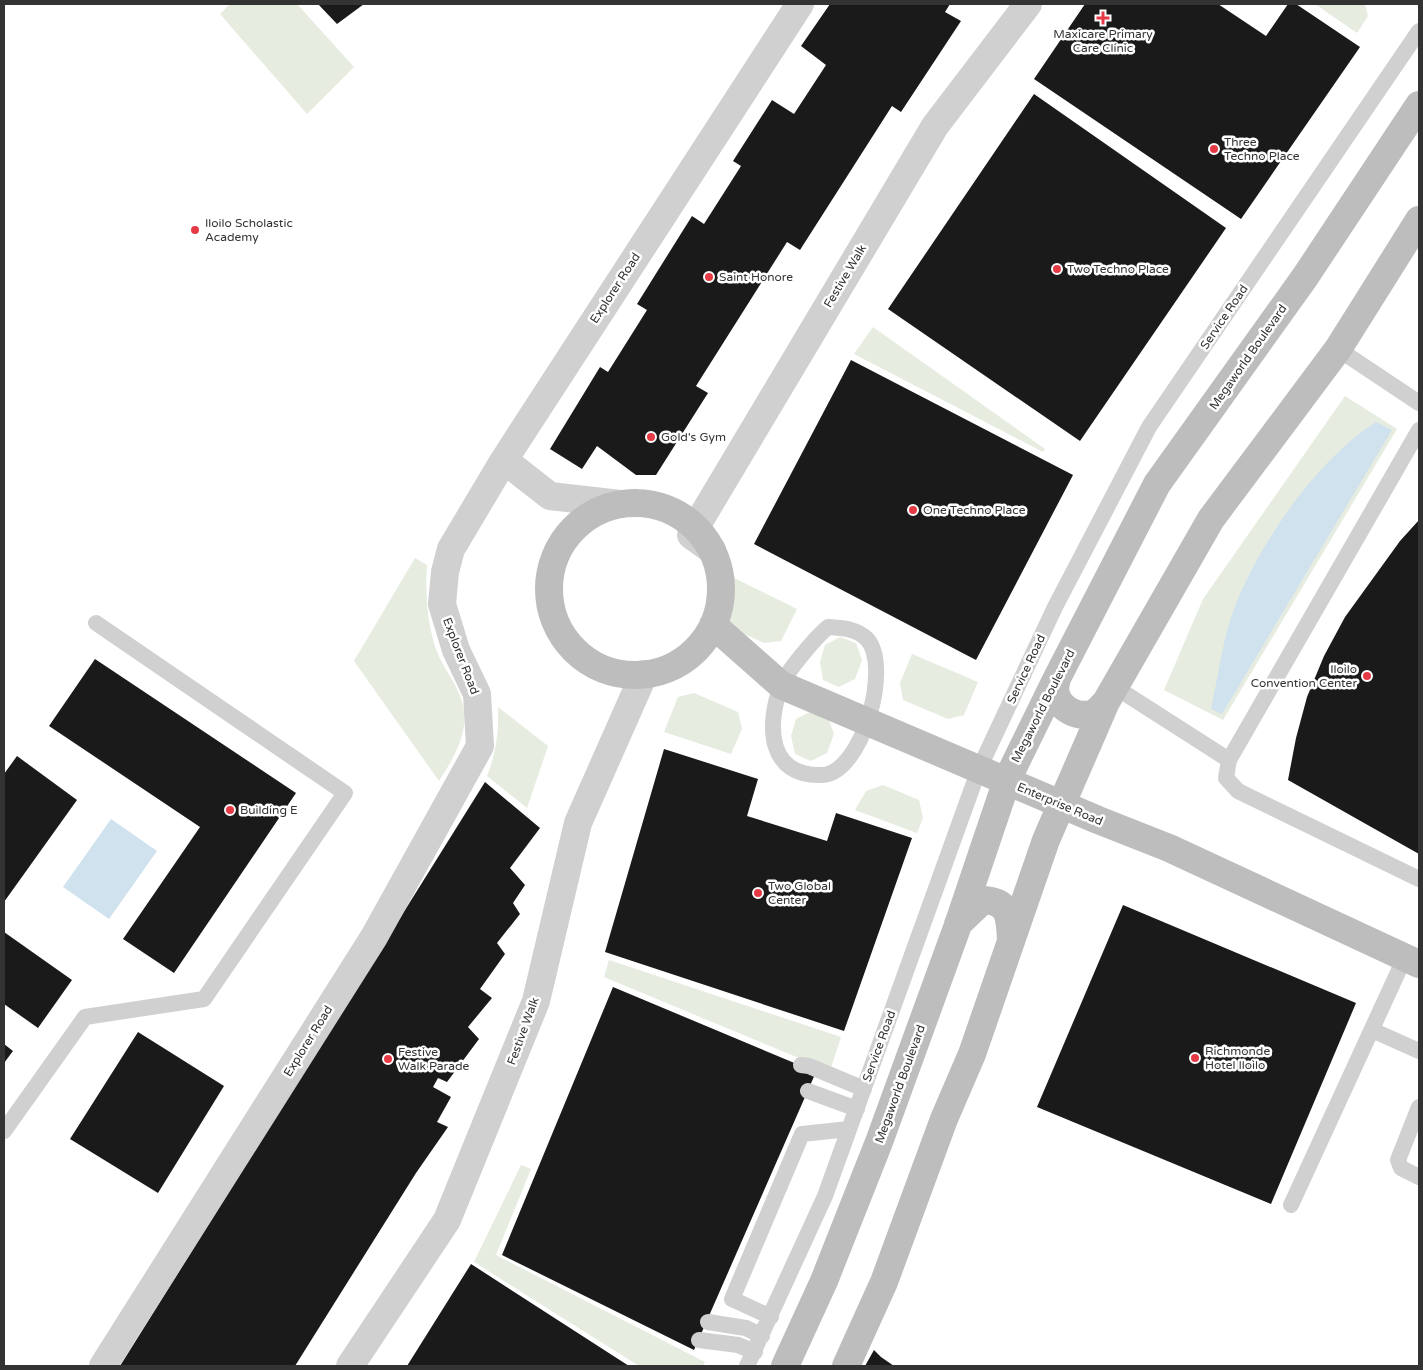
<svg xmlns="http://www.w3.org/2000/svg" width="1423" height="1370" viewBox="0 0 1423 1370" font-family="'Varela Round',sans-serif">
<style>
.green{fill:#e6ecdf}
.water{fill:#cfe2ee}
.building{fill:#1a1a1a}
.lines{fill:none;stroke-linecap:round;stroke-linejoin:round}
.lane{stroke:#d0d0d0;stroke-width:16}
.street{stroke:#d0d0d0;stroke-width:28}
.secondary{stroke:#bdbdbd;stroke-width:28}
.poi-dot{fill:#e63946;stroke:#fff;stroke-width:2}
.labels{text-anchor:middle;stroke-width:5;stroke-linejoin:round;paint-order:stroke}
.poi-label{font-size:12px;fill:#333;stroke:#fff;text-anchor:start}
.street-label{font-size:12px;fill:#333;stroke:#fff}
</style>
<rect width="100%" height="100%" fill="#fff"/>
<path class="green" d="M230,4H297L354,67L307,114L220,14Z
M1315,4H1365L1368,16L1357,33Z
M873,327L1045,449L1043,452L854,354Z
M1345,396L1397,429L1223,720L1164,690L1203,599Z
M415,558L427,565C425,594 427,624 437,652C443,667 454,680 460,696C473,727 455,756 439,781L354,661Z
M732,577L797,609L781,641L764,643L721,623L718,606Z
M840,637L856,643L862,660L855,679L839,687L823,680L820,662L825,645Z
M912,654L978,682L964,715L948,719L903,700L900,683Z
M694,693L738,712L742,729L731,754L664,732L678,697Z
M498,707L548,746L527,808L487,776C496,753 499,732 498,707Z
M812,711L828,717L834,734L827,753L811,761L795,754L791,736L796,719Z
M883,785L919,800L923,818L917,833L855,810L866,791Z
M609,960L841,1037L830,1071L604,977Z
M521,1165L531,1169L496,1255L705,1362L703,1366H639L474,1262Z"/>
<path class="water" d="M1376,422L1392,430L1222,714L1211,709C1219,674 1223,634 1237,601C1264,537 1318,459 1376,422Z
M111,819L157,851L109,919L63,887Z"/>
<path class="building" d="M318,4H364L337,24Z
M830,4H950L945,12L961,21L901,112L892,106L800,250L787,242L696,386L708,393L656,475H636L597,446L582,469L550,449L600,367L608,372L647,310L637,304L692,216L704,224L741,166L733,161L772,100L794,114L826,65L801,46Z
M1085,4H1218L1266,36L1288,4H1296L1360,47L1241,219L1034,79Z
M1034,94L1226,228L1080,441L888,309Z
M851,360L1073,475L976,660L754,544Z
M1419,520V854L1288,780L1296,738L1307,697L1324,656L1345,617L1400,541Z
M95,659L296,793L174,973L123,939L200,827L49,726Z
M664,749L758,779L747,816L827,841L836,813L912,838L844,1031L605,952Z
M17,756L77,800L4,902V774Z
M485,782L540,828L510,868L525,885L513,903L520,914L497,943L505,954L480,989L492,998L468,1027L479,1039L447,1082L438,1078L433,1087L451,1097L437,1122L448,1127L416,1173L295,1366H120Z
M1123,905L1356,1003L1271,1204L1037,1107Z
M4,932L72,980L38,1028L4,1004Z
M613,987L816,1072L694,1350L502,1255Z
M138,1032L224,1086L158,1193L70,1139Z
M4,1044L13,1051L4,1063Z
M471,1264L629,1366H407Z
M874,1350L881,1357L894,1366H865Z"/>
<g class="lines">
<path class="lane" d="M1338,349L1419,403
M828,627C842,628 856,628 867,639C892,666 862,774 822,775C768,777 766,726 781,686C787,671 815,638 828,627Z
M1115,687L1229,760L1226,778L1238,791L1419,879
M1229,760L1419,430
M1372,1030L1419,1051
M801,1065L809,1066L864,1089
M808,1091L857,1109
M1419,1107L1398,1160L1401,1168L1419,1177
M4,1131L85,1017L204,999L345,793L96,623
M1291,1205L1405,957
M771,1317L732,1299L802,1134L849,1129
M708,1322L746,1328L762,1336
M699,1340L738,1345L755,1352
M747,1366L825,1196L979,769L1055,607L1149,427L1419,31"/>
<path class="street" d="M504,460L550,496L620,504
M712,550L691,535L935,126L1028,4
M103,1366L374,937L480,746L477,694L456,650L442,604L445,572L451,549L504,460L800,4
M350,1366L447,1220L536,1001L578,823L644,674"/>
<path class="secondary" d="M549 589a86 86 0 1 1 172 0a86 86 0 1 1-172 0Z
M713,625L781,685L1098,820L1169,848L1419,964
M1057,678C1056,683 1054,689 1056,694C1060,709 1078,719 1094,713C1098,711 1102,706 1106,702
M958,924L983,900C1010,901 1010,918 1011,941
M785,1366L824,1281L879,1142L958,925L1007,780L1057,678L1157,484L1305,277L1419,105
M846,1366L884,1282L944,1119L972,1054L1046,840L1106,702L1211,519L1338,349L1419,220"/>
</g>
<g class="poi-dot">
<path d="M1100.5 10.5h5v5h5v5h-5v5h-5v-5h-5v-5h5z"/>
<circle cx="1214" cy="149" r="5"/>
<circle cx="195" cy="230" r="5"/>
<circle cx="1057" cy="269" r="5"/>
<circle cx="709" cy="277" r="5"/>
<circle cx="651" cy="437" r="5"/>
<circle cx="913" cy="510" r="5"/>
<circle cx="1367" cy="676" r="5"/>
<circle cx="230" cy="810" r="5"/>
<circle cx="758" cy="893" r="5"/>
<circle cx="1195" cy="1058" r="5"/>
<circle cx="388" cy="1059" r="5"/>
</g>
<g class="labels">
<g class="poi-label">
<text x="1103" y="38" text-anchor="middle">Maxicare Primary<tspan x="1103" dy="14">Care Clinic</tspan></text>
<text x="1224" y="146">Three<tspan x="1224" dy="14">Techno Place</tspan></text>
<text x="205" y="227">Iloilo Scholastic<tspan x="205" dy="14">Academy</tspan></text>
<text x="1067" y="273">Two Techno Place</text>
<text x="719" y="281">Saint Honore</text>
<text x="661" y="441">Gold's Gym</text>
<text x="923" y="514">One Techno Place</text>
<text x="1357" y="673" text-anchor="end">Iloilo<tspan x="1357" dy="14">Convention Center</tspan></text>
<text x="240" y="814">Building E</text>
<text x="768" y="890">Two Global<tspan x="768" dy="14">Center</tspan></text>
<text x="1205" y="1055">Richmonde<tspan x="1205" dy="14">Hotel Iloilo</tspan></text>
<text x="398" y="1056">Festive<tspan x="398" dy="14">Walk Parade</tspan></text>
</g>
<g class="street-label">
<text transform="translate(845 276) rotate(-59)" y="4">Festive Walk</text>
<text transform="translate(615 288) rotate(-57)" y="4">Explorer Road</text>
<text transform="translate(1224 317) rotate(-56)" y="4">Service Road</text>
<text transform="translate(1248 357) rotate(-55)" y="4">Megaworld Boulevard</text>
<text transform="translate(461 656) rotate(69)" y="4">Explorer Road</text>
<text transform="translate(1026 669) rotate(-65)" y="4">Service Road</text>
<text transform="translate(1043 706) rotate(-63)" y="4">Megaworld Boulevard</text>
<text transform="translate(1060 804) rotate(23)" y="4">Enterprise Road</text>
<text transform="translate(523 1031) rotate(-70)" y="4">Festive Walk</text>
<text transform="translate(308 1041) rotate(-58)" y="4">Explorer Road</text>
<text transform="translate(879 1046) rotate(-70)" y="4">Service Road</text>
<text transform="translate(900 1084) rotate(-70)" y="4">Megaworld Boulevard</text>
</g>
</g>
<rect width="1423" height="1370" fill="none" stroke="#333333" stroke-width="10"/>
</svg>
